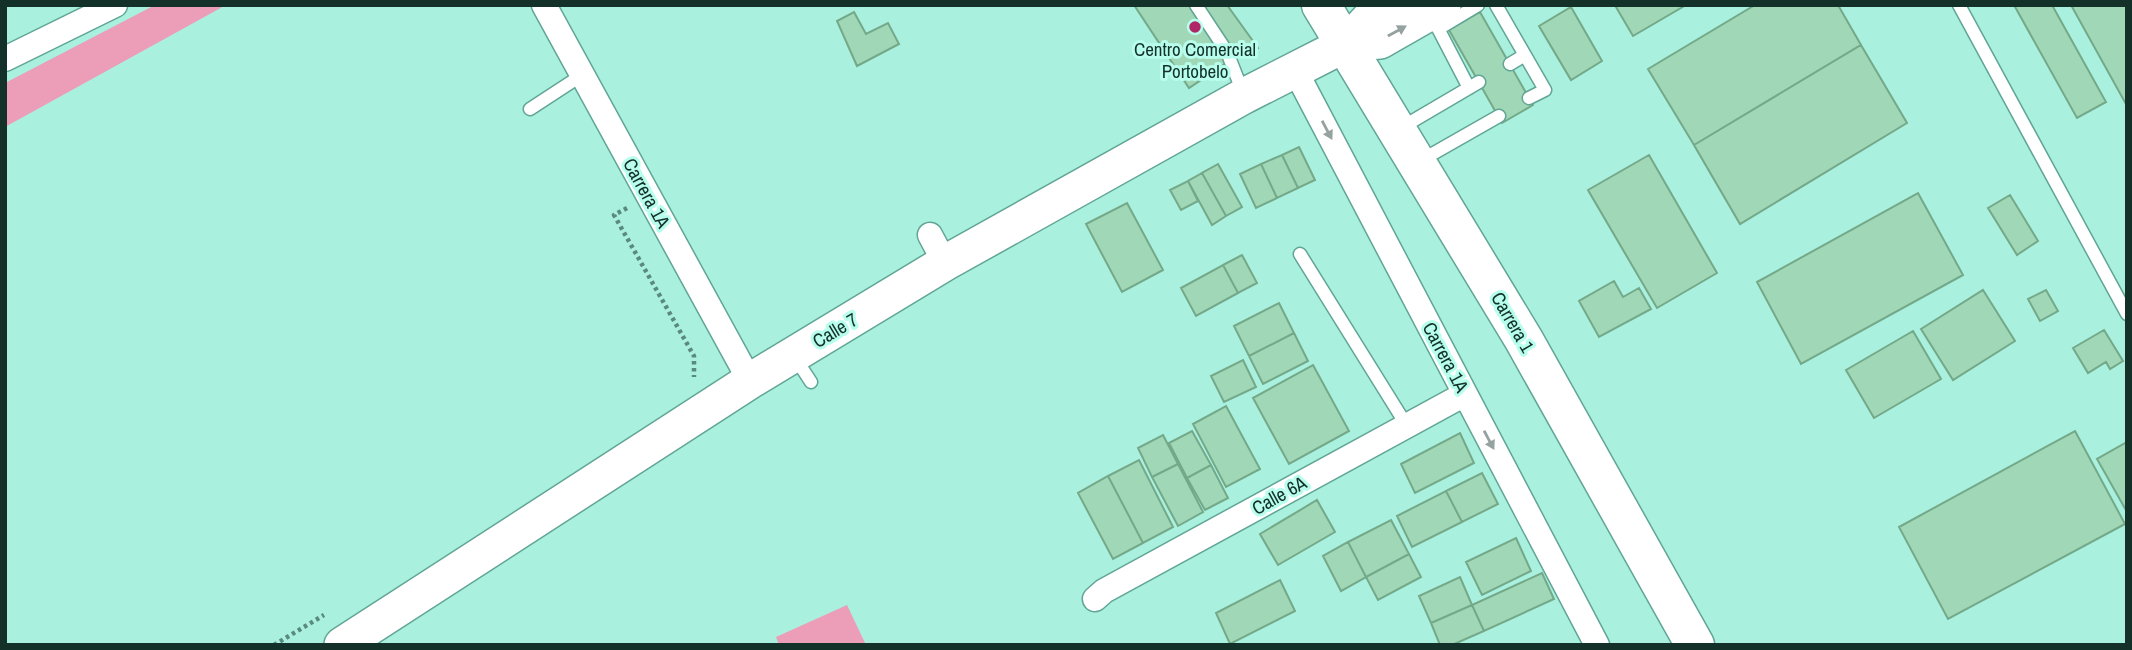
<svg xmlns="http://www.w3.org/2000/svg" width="2132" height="650" viewBox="0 0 2132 650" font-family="'Archivo Narrow',sans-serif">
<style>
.green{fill:#ec9db8}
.building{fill:#a0d7b6;stroke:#73a989;stroke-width:2}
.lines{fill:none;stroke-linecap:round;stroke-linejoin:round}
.lane-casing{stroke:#61a595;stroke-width:15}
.street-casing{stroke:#61a595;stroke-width:27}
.secondary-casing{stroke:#61a595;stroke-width:38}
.primary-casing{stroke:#61a595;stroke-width:41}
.path{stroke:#5a8a7e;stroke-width:4.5;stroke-dasharray:3.5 3.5;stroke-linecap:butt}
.lane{stroke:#fff;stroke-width:12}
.street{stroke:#fff;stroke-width:24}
.secondary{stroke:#fff;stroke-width:35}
.primary{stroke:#fff;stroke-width:38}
.oneway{fill:#95a29f}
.poi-dot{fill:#b02767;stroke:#b7feec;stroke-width:2.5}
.labels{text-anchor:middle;stroke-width:6;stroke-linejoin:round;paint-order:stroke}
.poi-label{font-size:19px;fill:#133029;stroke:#b7feec}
.street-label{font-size:19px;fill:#133029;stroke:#b7feec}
</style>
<rect width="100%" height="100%" fill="#aaf0df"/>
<path class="green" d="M155,5H226L5,127V83Z
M847,605L866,645H779L776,637Z"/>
<path class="building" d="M1134,5H1227L1258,48L1231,60L1189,88Z
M1619,5H1686L1633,36L1616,7Z
M1755,5H1838L1861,45L1694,145L1648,69Z
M2014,5H2052L2106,102L2077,118Z
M2071,5H2127V106Z
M1571,7L1602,61L1571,80L1539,26Z
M854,12L866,34L888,23L899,44L857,66L837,21Z
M1480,12L1533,105L1502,123L1449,30Z
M1861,45L1907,123L1740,224L1694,145Z
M1299,147L1315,180L1298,188L1282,155Z
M1282,155L1298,188L1277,198L1261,164Z
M1649,155L1717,273L1657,308L1588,190Z
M1218,164L1242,207L1226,216L1202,173Z
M1261,164L1277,198L1256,208L1240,174Z
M1202,173L1226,216L1212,225L1188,181Z
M1188,181L1198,201L1181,210L1170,190Z
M1918,193L1963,275L1801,364L1757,282Z
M2010,195L2038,241L2017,255L1988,208Z
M1127,203L1163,270L1122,292L1086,224Z
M1242,255L1257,283L1238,293L1223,265Z
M1223,265L1238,293L1196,316L1181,288Z
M1614,281L1623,297L1639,288L1651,309L1599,337L1579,301Z
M1983,290L2015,341L1953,380L1921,329Z
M2046,290L2058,311L2040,321L2028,299Z
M1279,303L1294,333L1249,356L1234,326Z
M2104,330L2123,361L2110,369L2106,362L2088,373L2073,348Z
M1913,331L1941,379L1874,418L1846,370Z
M1294,333L1308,361L1263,384L1249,356Z
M1243,360L1256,387L1224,402L1211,376Z
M1313,365L1349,431L1289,464L1253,398Z
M1226,406L1260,469L1226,487L1193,424Z
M1192,431L1211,465L1187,478L1169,443Z
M2075,431L2125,524L1948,619L1899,527Z
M1460,433L1474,463L1415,493L1401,464Z
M1163,435L1178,464L1152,477L1138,448Z
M2127,442V512L2097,459Z
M1139,460L1173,527L1143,543L1108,476Z
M1178,464L1203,512L1178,526L1152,477Z
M1211,465L1228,498L1205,510L1187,478Z
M1482,473L1498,504L1462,522L1446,491Z
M1108,476L1143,543L1113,559L1078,493Z
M1446,491L1462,522L1412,547L1397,516Z
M1317,500L1335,532L1278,565L1260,534Z
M1391,520L1409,554L1366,577L1348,542Z
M1516,538L1531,571L1482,595L1466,562Z
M1348,542L1366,577L1341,591L1323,556Z
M1409,554L1421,577L1378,600L1366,577Z
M1542,573L1554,599L1484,631L1472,605Z
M1460,577L1472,605L1431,623L1419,596Z
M1280,580L1295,611L1230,644L1216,613Z
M1472,605L1484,631L1452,645H1440L1431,623Z"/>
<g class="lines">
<g class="lane-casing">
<path id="lane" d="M1196,5L1227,52L1244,95
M1496,5L1545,90L1529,98
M1959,5L2127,314
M1430,13L1469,88
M1438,29L1478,5
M1510,64L1525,55
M530,109L582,75
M1399,129L1479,82
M1420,161L1499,116
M1300,254L1407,426
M794,356L811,382"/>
</g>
<g class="street-casing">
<path id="street" d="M544,5L750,381
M5,59L115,5
M1295,70L1597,645
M930,235L945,263
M1095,599L1104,591L1465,394"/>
</g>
<g class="secondary-casing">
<path id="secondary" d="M1367,42L1380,41L1443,5
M342,645L750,381L945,263L1244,96L1346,44L1368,20L1394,5"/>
</g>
<g class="primary-casing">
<path id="primary" d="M1321,5L1524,340L1695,645"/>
</g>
<path class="path" d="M627,208L614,215L694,356V377
M274,645L324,615"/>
<use href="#lane" class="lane"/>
<use href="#street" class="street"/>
<use href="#secondary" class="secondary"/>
<use href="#primary" class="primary"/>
</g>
<defs><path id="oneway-solid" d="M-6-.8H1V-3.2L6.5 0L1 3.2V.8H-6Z" transform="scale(1.75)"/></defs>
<g class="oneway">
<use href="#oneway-solid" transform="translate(1397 31) rotate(-29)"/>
<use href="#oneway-solid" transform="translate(1327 130) rotate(62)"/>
<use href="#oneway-solid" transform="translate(1489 440) rotate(62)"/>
</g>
<circle class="poi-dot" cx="1195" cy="27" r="7"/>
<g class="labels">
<g class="poi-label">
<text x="1195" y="56">Centro Comercial<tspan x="1195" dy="22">Portobelo</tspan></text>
</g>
<g class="street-label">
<text transform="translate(647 193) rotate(61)" y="7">Carrera 1A</text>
<text transform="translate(1513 322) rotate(60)" y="7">Carrera 1</text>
<text transform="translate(835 330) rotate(-31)" y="7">Calle 7</text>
<text transform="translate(1446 357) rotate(62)" y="7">Carrera 1A</text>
<text transform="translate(1279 495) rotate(-29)" y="7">Calle 6A</text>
</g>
</g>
<rect width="2132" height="650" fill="none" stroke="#133029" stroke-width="14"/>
</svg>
